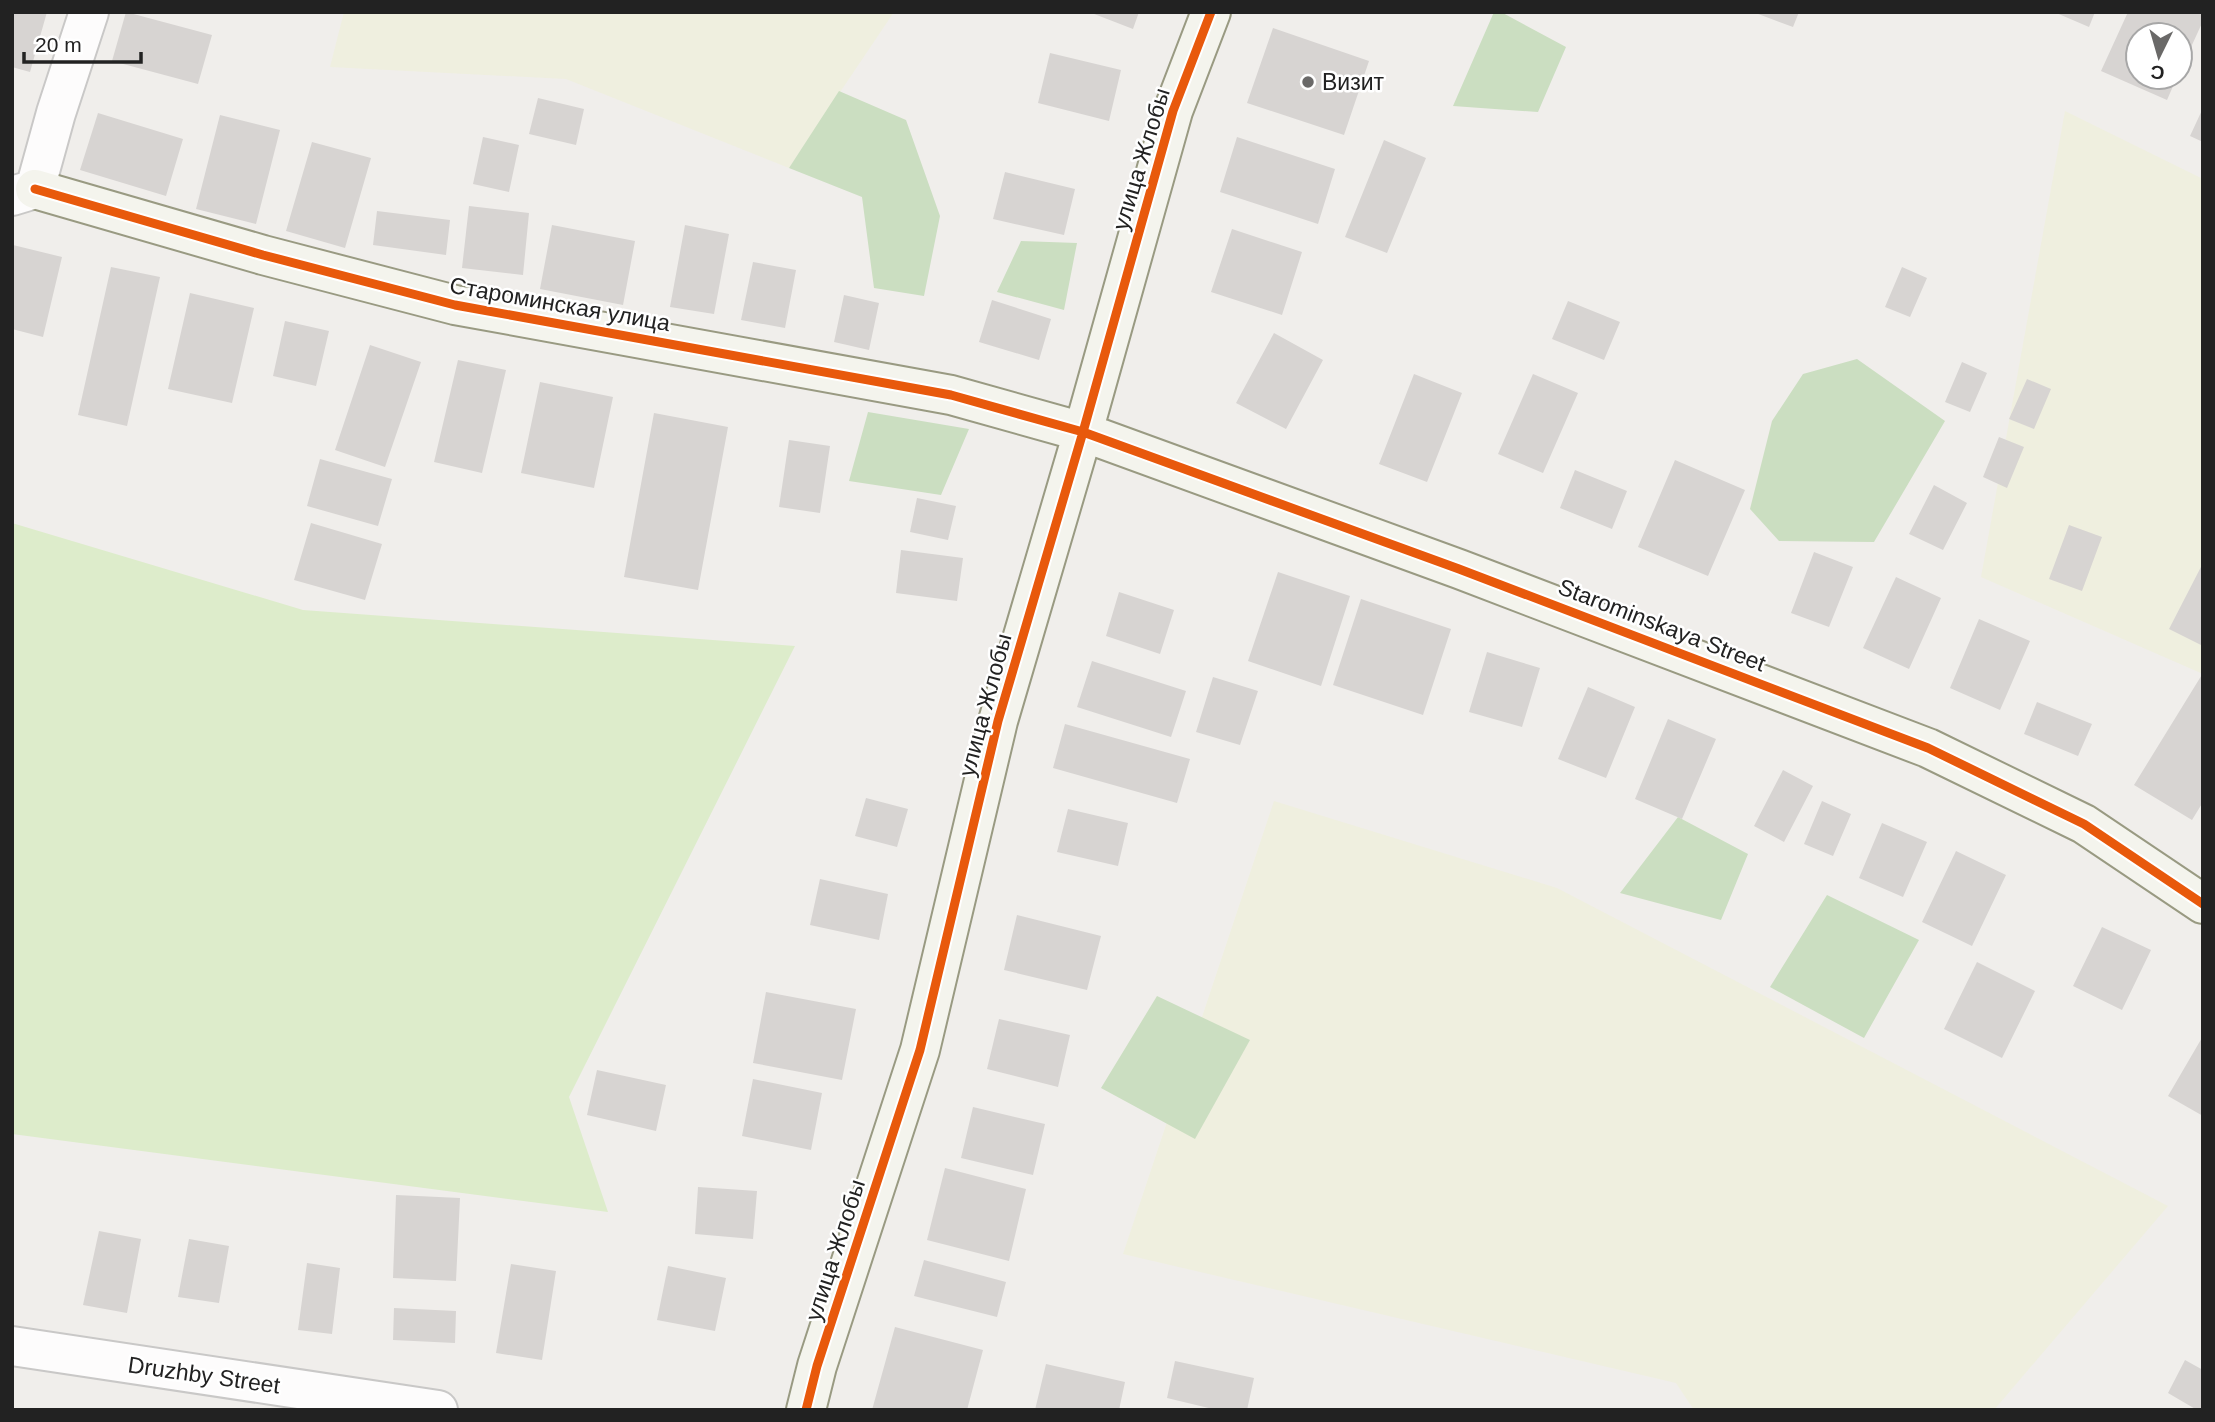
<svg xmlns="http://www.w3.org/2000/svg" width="2215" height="1422" viewBox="0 0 2215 1422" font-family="Helvetica,sans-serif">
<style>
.farmland{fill:#efefdf}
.grass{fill:#ddeccb}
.forest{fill:#cbdec1}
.building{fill:#d7d4d2}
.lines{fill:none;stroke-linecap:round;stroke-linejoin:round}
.street-casing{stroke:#c9c8c7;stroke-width:42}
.secondary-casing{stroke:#999a82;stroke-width:42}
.street{stroke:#fdfcfc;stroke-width:38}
.secondary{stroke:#f4f4ed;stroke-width:38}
.cycleway-casing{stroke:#fff;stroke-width:13}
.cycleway{stroke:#e8590c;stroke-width:9}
.poi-dot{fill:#6a6968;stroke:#fff;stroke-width:2.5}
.labels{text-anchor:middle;stroke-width:5;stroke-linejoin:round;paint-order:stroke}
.poi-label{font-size:23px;fill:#222;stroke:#fff;text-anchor:start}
.street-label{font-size:23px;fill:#222;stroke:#fff}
</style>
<rect width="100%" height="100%" fill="#f0eeeb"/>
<path class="farmland" d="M344,12H894L789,168L566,79L330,67Z
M2065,111L2203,179V674L1981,577Z
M1274,801L1557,888L2168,1206L1994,1410H1694L1676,1383L1123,1254Z"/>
<path class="grass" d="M12,523L303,610L795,646L569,1097L608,1212L12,1134Z"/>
<path class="forest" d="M1494,12H1501L1566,47L1538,112L1453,106Z
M839,91L906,120L940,216L924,296L874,288L862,197L789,168Z
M1021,241L1077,243L1064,310L997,292Z
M1857,359L1945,421L1874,542L1779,541L1750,509L1772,421L1803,374Z
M868,412L969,429L941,495L849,481Z
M1678,817L1748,854L1721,920L1620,893Z
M1827,895L1919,940L1864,1038L1770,987Z
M1157,996L1250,1040L1195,1139L1101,1088Z"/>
<path class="building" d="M12,12H47L30,72L12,67Z
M126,12L212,35L198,84L112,61Z
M1089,12H1139L1133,29Z
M1753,12H1799L1793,27Z
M2054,12H2095L2089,27Z
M2128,12H2203V21L2180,71V35H2138V77H2177L2167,100L2101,71Z
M1273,28L1369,61L1344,135L1247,103Z
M1050,53L1121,70L1109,121L1038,103Z
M538,98L584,109L576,145L529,134Z
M2203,108V142L2190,136Z
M98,113L183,139L166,196L80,170Z
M220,115L280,130L256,224L196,209Z
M483,137L519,145L509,192L473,184Z
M1237,137L1335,169L1318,224L1220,192Z
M1384,140L1426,158L1387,253L1345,237Z
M312,142L371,158L345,248L286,231Z
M1005,172L1075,189L1064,235L993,219Z
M469,206L529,213L523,275L462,268Z
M377,211L450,220L446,255L373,245Z
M552,225L635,241L623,305L540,289Z
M685,225L729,234L714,314L670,307Z
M1232,229L1302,252L1282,315L1211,292Z
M13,245L62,257L43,337L12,329Z
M753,262L796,270L785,328L741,320Z
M111,267L160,277L127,426L78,415Z
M1902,267L1927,278L1910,317L1885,307Z
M190,293L254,308L232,403L168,389Z
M844,295L879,303L869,350L834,342Z
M992,300L1051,319L1039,360L979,342Z
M1568,301L1620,322L1604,360L1552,339Z
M285,321L329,331L316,386L273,376Z
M1274,333L1323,360L1286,429L1236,403Z
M370,345L421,362L385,467L335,450Z
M458,360L506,370L482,473L434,462Z
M1962,362L1987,373L1970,412L1945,402Z
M1414,374L1462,393L1427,482L1379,464Z
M1533,374L1578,393L1543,473L1498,454Z
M2027,379L2051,389L2034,429L2009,419Z
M540,382L613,397L594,488L521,473Z
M654,413L728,427L698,590L624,577Z
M1999,437L2024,447L2007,488L1983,477Z
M789,440L830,446L820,513L779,507Z
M320,459L392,479L378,526L307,506Z
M1675,460L1745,490L1708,576L1638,547Z
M1575,470L1627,491L1612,529L1560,508Z
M1934,485L1967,503L1943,550L1909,534Z
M917,498L956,506L948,540L910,532Z
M311,523L382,544L365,600L294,580Z
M2069,525L2102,537L2082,591L2049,579Z
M901,550L963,558L957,601L896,593Z
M1814,552L1853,567L1829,627L1791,613Z
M2203,563V646L2169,629Z
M1278,572L1350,596L1321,686L1248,661Z
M1896,577L1941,598L1909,669L1863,648Z
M1119,592L1174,610L1160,654L1106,636Z
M1361,599L1451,629L1423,715L1333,685Z
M1979,619L2030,641L2000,710L1950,688Z
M1487,652L1540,668L1522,727L1469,712Z
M1092,661L1186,691L1171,737L1077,707Z
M2203,673V802L2192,820L2134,785Z
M1213,677L1258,691L1240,745L1196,732Z
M1588,687L1635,707L1606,778L1558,759Z
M2037,702L2092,724L2078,756L2024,734Z
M1668,719L1716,739L1682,819L1635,799Z
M1065,724L1190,759L1177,803L1053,768Z
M1783,770L1813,786L1784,842L1754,826Z
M866,798L908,809L897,847L855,836Z
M1822,801L1851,814L1833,856L1804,844Z
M1068,809L1128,823L1118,866L1057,852Z
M1882,823L1927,842L1903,897L1859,878Z
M1956,851L2006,875L1972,946L1922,922Z
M820,879L888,894L879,940L810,925Z
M1017,915L1101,936L1087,990L1004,970Z
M2102,927L2151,950L2122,1010L2073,986Z
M1977,962L2035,991L2002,1058L1944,1029Z
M766,992L856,1009L842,1080L753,1063Z
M999,1019L1070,1035L1058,1087L987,1069Z
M2203,1036V1116L2168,1096Z
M597,1070L666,1085L656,1131L587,1115Z
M753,1079L822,1093L811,1150L742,1136Z
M973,1107L1045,1124L1033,1175L961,1158Z
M945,1168L1026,1189L1009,1261L927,1240Z
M698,1187L757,1191L753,1239L695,1234Z
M396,1195L460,1198L456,1281L393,1278Z
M99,1231L141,1239L127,1313L83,1305Z
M189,1239L229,1246L219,1303L178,1297Z
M924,1260L1006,1282L997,1317L914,1296Z
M307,1263L340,1268L332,1334L298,1330Z
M511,1264L556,1271L542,1360L496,1353Z
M668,1266L726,1278L715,1331L657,1320Z
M394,1308L456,1311L455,1343L393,1340Z
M895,1327L983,1350L967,1410H872Z
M2185,1360L2203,1370V1410H2197L2168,1393Z
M1175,1361L1254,1378L1247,1410H1217L1167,1398Z
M1046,1364L1125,1382L1119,1410H1035Z"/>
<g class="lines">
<g class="street-casing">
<path id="street" d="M12,196L35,189L56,113L89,12
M12,1346L438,1410"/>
</g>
<g class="secondary-casing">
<path id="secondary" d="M35,189L263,255L455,305L951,395L1083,432L1459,569L1928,748L2084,824L2203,904
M806,1410L817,1366L920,1050L998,721L1083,432L1173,111L1211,12"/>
</g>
<use href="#street" class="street"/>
<use href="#secondary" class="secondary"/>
<g class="cycleway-casing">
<path id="cycleway" d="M35,189L263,255L455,305L951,395L1083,432L1459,569L1928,748L2084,824L2203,904
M806,1410L817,1366L920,1050L998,721L1083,432L1173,111L1211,12"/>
</g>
<use href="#cycleway" class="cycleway"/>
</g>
<circle class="poi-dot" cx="1308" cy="82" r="7"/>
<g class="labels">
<g class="poi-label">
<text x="1322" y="90">Визит</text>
</g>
<g class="street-label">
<text transform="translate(1141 159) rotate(-73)" y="8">улица Жлобы</text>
<text transform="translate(560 304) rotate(10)" y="8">Староминская улица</text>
<text transform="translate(1662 625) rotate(21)" y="8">Starominskaya Street</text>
<text transform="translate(985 705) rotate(-75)" y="8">улица Жлобы</text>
<text transform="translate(835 1250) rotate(-72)" y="8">улица Жлобы</text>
<text transform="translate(204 1375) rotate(8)" y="8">Druzhby Street</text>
</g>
</g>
<rect width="2215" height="1422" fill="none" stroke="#222222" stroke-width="28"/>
<g transform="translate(2159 56) rotate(185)"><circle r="33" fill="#ffffff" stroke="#a7a7a7" stroke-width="2"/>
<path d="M0-5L12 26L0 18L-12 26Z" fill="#6a6968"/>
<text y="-10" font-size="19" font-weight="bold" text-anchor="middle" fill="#222222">С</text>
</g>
<path d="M24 52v10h117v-10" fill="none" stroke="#222222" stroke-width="3.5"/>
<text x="35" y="52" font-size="21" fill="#222222" stroke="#ffffff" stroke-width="5" paint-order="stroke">20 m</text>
</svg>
